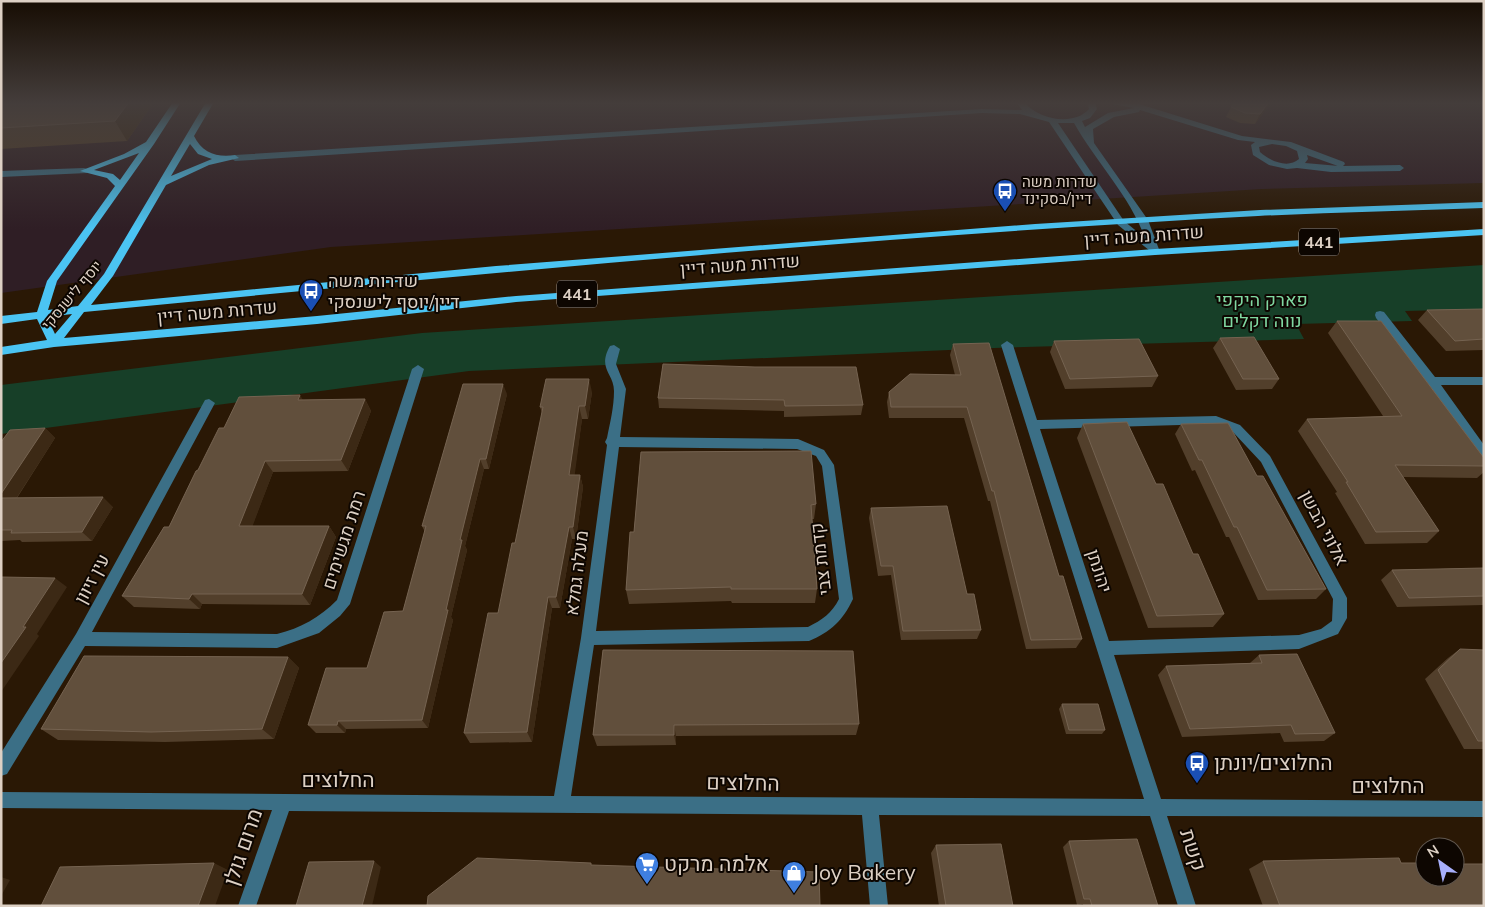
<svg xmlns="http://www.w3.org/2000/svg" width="1485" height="907" viewBox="0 0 1485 907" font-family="Mulish,Heebo,sans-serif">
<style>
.industrial{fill:#2f1e25}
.green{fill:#173f28}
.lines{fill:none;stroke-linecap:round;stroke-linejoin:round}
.minor{fill:#3b6f86;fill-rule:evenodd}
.major{fill:#4bc4f3;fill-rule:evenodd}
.wall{fill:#523f2b}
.shaded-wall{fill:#3c2915}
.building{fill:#614f3c;stroke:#756351}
.labels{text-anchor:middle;stroke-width:4;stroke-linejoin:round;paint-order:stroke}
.far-poi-label{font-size:15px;fill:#ddd0c4;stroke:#0d0601;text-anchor:start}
.far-street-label{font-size:15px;fill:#ddd0c4;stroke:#0d0601}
.shield{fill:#0d0601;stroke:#9f938a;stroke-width:1}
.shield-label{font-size:16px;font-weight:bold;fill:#ddd0c4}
.street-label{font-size:18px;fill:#ddd0c4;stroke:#0d0601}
.poi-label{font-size:18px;fill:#ddd0c4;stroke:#0d0601;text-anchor:start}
.park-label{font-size:18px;fill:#80d8a1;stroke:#0d0601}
.near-poi-label{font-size:21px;fill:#ddd0c4;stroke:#0d0601;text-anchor:start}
.near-street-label{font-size:21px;fill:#ddd0c4;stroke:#0d0601}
</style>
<rect width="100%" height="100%" fill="#2a1805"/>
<path class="industrial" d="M1,102H1484V183L1262,189L331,247L1,293Z"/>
<path class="green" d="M1484,265V309L1405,311L1412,321L1296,324L1304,339L994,348L469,371L1,434V385L422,333Z"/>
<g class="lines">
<path class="minor" d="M1016,102H1024C1038,119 1073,127 1089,109L1087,102H1095L1097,109L1090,118L1082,121L1085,127L1108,113L1134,108L1112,104L1111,102L1136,103L1242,136L1291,142L1344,162L1345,164L1343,166L1400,165L1404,168L1400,171L1331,172L1297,168L1287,169L1269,165L1253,155L1251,145L1255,142L1238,140L1140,110L1139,112L1114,117L1093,129L1094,143L1148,220L1160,252L1155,255L1118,225L1049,122L1020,114L982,113L235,161L231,158L235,155L982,109L1022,110ZM1058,123H1074C1096,162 1130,196 1145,238L1124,221ZM1272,144L1286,146L1297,151L1299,159C1288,169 1270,161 1260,152L1259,147ZM1307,155L1338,166H1339L1305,163L1308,159Z
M84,168L87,169V173L1,177V171Z
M1380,311L1384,312L1435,377H1484V385H1441L1484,445V460L1480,458L1428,384L1376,318L1375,315L1376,312Z
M1007,341L1013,345L1037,420L1216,416L1240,425L1270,456L1347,598V618L1338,634L1299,649L1114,655L1161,799L1484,801V817L1167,816L1196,906H1178L1150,816L879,815L888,906H870L862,815L289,811L256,906H238L272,810L1,808V792L554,796L581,638L607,445L605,442L607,438C610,423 614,407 614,391C614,373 597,369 610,346L614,345L620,349L616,364L626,389L620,437L798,439L824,450L834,465L853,599C843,620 831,632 809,641L594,645L571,796L1144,799L1001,345ZM1215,424L1232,431L1261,462L1333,599L1332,621L1321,629L1299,635L1109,641L1040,429ZM619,447L797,449L816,456L822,466L839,599C832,613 822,620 808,627L596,631Z
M418,365L424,369L350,604L340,616L319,633L277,648L85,646L7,774L1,776V753L76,634L205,400L209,399L215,403L92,632L277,634C301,628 319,618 337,600L412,369Z"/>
<path class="major" d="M173,102H181L154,144L57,281L48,310L78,306L104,274L206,102H214L194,136C202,153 218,158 235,155L239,158L209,165L166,185L113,276L91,305L496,266L1035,224L1260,210L1484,202V208C1409,211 1333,212 1258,216C866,237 475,274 84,312L64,338L317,316L516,296L1155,249L1484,229V235L1155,255L516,302L317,324L54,347L1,355V347L47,340L37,319L1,324V316L37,312L47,281L115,186L107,178L80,171L124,154L146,142ZM190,144L198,154L212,159L171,176ZM139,153L120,180L113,174L94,170ZM72,314L55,334L47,317Z"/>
</g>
<path class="wall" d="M1,102H154L127,141L1,149Z
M798,102H828L798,104Z
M1235,102H1271L1255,124L1240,123L1226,117L1231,107Z
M1484,309V350L1446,351L1418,320L1427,310Z
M1337,321L1484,458V472L1477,478L1403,477L1439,531L1427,543L1365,544L1335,493L1337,492L1298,431L1307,419L1383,416L1328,333Z
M1220,338L1279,379L1272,389L1236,390L1213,348Z
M1054,341L1158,376L1152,387L1065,389L1050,352Z
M953,344L1059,576L1082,639L1076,648L1026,649L990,501H988L964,418H889L887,402L889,392L955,375L950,355Z
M663,364L863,405L861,415L784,417V411L659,408L658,398Z
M592,392L588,419H582L574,475H580L583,487L576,539H572L560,608H552L532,742L470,743L464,733L498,613L515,543L542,413L540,407Z
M507,394L489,469H484L465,546L467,550L451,617L453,620L428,728L346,729L345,733H316L308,725L367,668L403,611L425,532L422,526Z
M365,399L371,411L348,471L273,472L252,526H329L336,537L310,605L202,604L200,609L134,607L122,596L169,527L198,470L224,428L303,400Z
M1083,424L1156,484L1224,614L1213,627L1148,628L1077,438Z
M1181,424L1257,476L1326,589L1316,599L1258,600L1229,537H1226L1195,470L1192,471L1175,434Z
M45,428L55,438L17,498L113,507L92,541L22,542L20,540L1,541V442Z
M641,452L816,504L814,519H812L817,589L815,603H732L731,601L629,604L626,590L634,532Z
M871,508L967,594L981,630L977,639L901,640L891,575L878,576L869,518Z
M1484,568V605L1397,607L1381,580L1392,570Z
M1460,649L1484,650V749H1464L1425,679L1448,658Z
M603,650L859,724L856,735L676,736V745L597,746L593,735Z
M1259,655L1335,733L1324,741L1284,742L1280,733L1182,737L1158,675L1166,666L1250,663Z
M288,657L299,668L274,739L165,742L58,740L41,729Z
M1062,704L1105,730L1102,734H1066L1059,709Z
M1069,841L1158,906H1083V904L1077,905L1063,847Z
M936,845L1013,906H939L931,853Z
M1263,861L1401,863L1484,906H1263L1249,869Z"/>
<path class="shaded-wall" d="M129,102H154L127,141L115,121Z
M1269,102H1271L1255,124L1260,114Z
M589,379L592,392L588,419L585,406Z
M503,384L507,394L489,469L486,459Z
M300,395L307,407L298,400Z
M365,399L371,411L348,471L341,460Z
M579,406L582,419L573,488L569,475Z
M45,428L55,438L10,508L1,501V494Z
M480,459L484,469L465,546L467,550L451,617L453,620L428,728L422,720L446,610L460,540Z
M265,461L273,472L248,538L239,526Z
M580,475L583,487L576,539L573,527Z
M103,497L113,507L92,541L82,532Z
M329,526L336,537L310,605L302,594Z
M569,527L572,539L560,608L556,597Z
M55,578L67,587L37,634L39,636L1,692V663L23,627Z
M192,594L202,604L200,609L189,599Z
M548,597L552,608L532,742L527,732Z
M288,657L299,668L274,739L262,729Z
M338,721L346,729L345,733L337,725Z
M674,725L676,736V745L674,735Z
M374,861L381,867L372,906H362Z
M214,863L228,870L215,906H198Z
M1,877L10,880L1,896Z"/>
<path class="building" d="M1,102H129L115,121L1,128Z
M1235,102H1269L1260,114L1245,113L1231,107Z
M1484,309V339L1455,341L1427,310Z
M1337,321H1381L1484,458V466L1395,465L1439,531L1376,532L1346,482H1348L1307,419L1402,416Z
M1254,337L1279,379H1243L1220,338Z
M1139,339L1158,376L1070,379L1054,341Z
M989,343L1059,576H1063L1082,639L1031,640L994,491H992L967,407H891L889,392L910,374L961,375L953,344Z
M663,364L755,367H856L863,405L785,406L784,400L658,398Z
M546,379H589L585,406H579L569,475H580L573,527H569L556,597H548L527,732L464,733L488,613H498L512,543H515L543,407H540Z
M463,384H503L486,459H480L460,540H462L446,610H448L422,720L338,721L337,725H308L326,668H367L384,612L403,611L426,526H422Z
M300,395L298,400L365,399L341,460L265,461L239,526H329L302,594H192L189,599L122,596L164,527H169L196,471L198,470L219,428H224L239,397Z
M1127,422L1156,484H1163L1193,554H1198L1224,614L1157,616L1083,424Z
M1228,423L1257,476H1263L1326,589L1267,590L1237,527H1234L1202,460H1199L1181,424Z
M45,428L1,494V442L10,430Z
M811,451L816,504L811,505L817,589H731V587L626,590L630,532H634L641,452Z
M103,497L82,532L11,533L12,530H1V498Z
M947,506L967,594H974L981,630L903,631L893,566H881L871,508Z
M1484,568V596L1409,598L1392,570Z
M1,577L55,578L23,627H26L1,663Z
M1460,649L1484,650V741H1478L1438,670Z
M603,650L853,651L859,724L674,725V735H593Z
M1297,654L1335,733L1295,734L1291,725L1190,729L1166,666L1262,663L1259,655Z
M84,656L288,657L262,729L151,732L41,729Z
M1062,704H1098L1105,730H1069Z
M1137,839L1158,906H1092L1090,899H1084L1069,841Z
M1001,844L1013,906H946L936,845Z
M477,858L591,863V865L819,872L820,906H427L428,896Z
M1399,858L1401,863H1425V877H1455V864H1484V906H1280L1263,861Z
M374,861L362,906H296L309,862Z
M214,863L198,906H41L60,867Z"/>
<linearGradient id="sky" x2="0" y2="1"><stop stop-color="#170d03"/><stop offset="0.45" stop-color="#443d3b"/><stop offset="1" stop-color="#443d3b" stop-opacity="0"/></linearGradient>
<rect width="1485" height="229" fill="url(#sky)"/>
<defs>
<g id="bus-pin" transform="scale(1.25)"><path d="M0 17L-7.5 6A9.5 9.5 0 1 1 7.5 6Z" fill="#1a4fb4" stroke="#0d0601"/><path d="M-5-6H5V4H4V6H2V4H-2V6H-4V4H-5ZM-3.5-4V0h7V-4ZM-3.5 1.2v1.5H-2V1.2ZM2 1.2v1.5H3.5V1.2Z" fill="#fff"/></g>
<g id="supermarket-pin" transform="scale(1.25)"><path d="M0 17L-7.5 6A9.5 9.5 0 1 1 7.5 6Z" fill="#3f7fe0" stroke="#0d0601"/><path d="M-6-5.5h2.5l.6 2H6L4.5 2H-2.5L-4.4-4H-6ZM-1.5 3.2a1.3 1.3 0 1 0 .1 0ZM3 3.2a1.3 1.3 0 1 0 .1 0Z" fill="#fff"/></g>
<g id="shop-pin" transform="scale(1.25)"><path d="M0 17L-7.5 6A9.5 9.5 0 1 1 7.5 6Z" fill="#3f7fe0" stroke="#0d0601"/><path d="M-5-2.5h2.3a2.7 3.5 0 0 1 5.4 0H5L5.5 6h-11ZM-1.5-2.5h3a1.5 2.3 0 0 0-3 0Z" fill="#fff"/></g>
</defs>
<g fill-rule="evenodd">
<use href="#bus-pin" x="1005" y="191"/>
<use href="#bus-pin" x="311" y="291"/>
<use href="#bus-pin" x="1197" y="763"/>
<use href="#supermarket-pin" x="647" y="864"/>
<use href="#shop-pin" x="794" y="873"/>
</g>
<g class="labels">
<g class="far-poi-label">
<text x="1022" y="187">שדרות משה<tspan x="1022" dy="17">דיין/בסקינד</tspan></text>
</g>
<g class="far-street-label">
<text transform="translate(72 295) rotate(-50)" y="5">יוסף לישנסקי</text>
</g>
<g class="shield">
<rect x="1299" y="228.5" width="40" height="27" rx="4"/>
<rect x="557" y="280.5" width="40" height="27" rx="4"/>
</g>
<g class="shield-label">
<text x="1319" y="248">441</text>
<text x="577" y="300">441</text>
</g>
<g class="street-label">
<text transform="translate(1144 236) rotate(-4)" y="6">שדרות משה דיין</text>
<text transform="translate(740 265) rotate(-4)" y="6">שדרות משה דיין</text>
<text transform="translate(217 312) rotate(-5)" y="6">שדרות משה דיין</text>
<text transform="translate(1324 528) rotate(62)" y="6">אלוני הבשן</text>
<text transform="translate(344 540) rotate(-72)" y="6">רמת מגשימים</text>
<text transform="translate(821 559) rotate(-97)" y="6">קדמת צבי</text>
<text transform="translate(1099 571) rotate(72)" y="6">יהונתן</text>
<text transform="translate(577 573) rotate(-83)" y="6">מעלה גמלא</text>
<text transform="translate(92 579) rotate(-62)" y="6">עין זיוון</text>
</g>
<g class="poi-label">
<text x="328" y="287">שדרות משה<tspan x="328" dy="21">דיין/יוסף לישנסקי</tspan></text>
</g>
<g class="park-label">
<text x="1262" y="306">פארק היקפי<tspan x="1262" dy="21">נווה דקלים</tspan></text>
</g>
<g class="near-poi-label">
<text x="1214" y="770">החלוצים/יונתן</text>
<text x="664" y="871">אלמה מרקט</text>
<text x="812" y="880">Joy Bakery</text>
</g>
<g class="near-street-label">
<text x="338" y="787">החלוצים</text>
<text transform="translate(743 783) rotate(1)" y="7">החלוצים</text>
<text x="1388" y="793">החלוצים</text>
<text transform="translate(243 847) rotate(-71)" y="7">מרום גולן</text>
<text transform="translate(1193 850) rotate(72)" y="7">קשת</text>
</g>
</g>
<rect width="1485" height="907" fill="none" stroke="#ddd0c4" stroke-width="5"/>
<g transform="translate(1440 862) rotate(327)"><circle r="24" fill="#0d0601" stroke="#60574f"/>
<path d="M0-4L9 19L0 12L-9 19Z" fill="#a8b0fc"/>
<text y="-8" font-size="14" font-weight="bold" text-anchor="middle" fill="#ddd0c4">N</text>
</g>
</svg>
